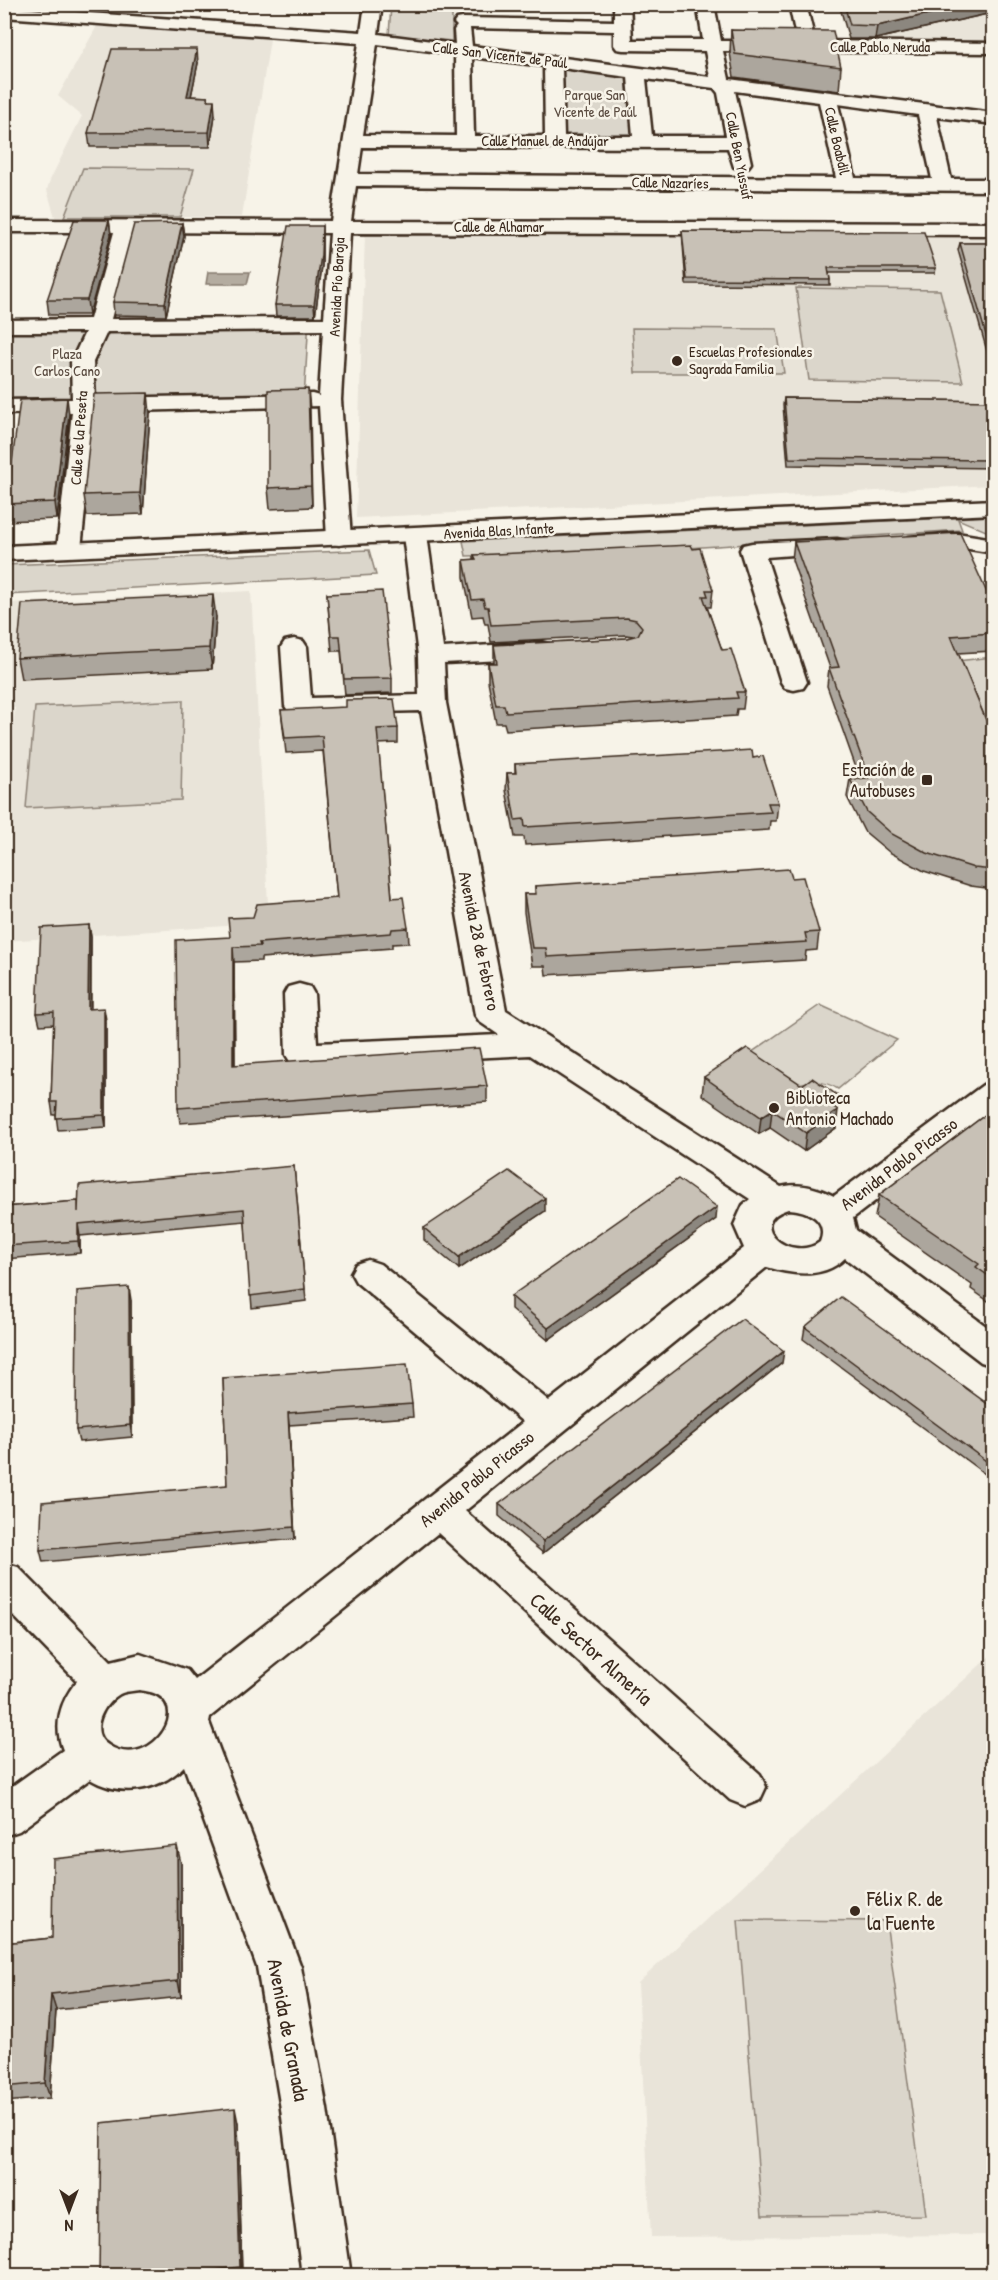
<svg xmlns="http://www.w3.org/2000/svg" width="998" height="2280" viewBox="0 0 998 2280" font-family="'Patrick Hand',sans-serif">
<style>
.built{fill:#e9e4d9}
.green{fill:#dbd6cb;stroke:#8b8074;stroke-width:1.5}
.water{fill:#b4aca0;stroke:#84786c;stroke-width:1.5}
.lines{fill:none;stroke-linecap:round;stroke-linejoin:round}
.minor-casing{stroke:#3b2a1e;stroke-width:5}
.major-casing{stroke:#3b2a1e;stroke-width:5}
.minor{fill:#f7f3e8;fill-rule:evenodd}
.major{fill:#f7f3e8;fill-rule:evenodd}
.wall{fill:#aca69d;stroke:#3b2a1e;stroke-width:1.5}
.shaded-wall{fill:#8c877f;stroke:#3b2a1e;stroke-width:1.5}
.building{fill:#c8c1b6;stroke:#3b2a1e;stroke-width:1.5}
.poi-dot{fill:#3b2a1e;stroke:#f7f3e8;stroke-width:2}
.labels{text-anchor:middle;stroke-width:5;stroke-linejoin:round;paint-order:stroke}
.far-street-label{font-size:15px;fill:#3b2a1e;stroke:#f7f3e8}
.far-park-label{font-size:15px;fill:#5b4c41;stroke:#f7f3e8}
.far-poi-label{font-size:15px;fill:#3b2a1e;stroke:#f7f3e8;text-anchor:start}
.poi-label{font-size:18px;fill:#3b2a1e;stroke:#f7f3e8;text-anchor:end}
.street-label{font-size:18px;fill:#3b2a1e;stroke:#f7f3e8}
.near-street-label{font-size:21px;fill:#3b2a1e;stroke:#f7f3e8}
.near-poi-label{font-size:21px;fill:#3b2a1e;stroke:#f7f3e8;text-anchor:start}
</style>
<rect width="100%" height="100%" fill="#f7f3e8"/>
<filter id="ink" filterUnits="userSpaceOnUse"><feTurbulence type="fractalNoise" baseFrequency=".0167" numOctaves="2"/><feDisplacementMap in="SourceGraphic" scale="12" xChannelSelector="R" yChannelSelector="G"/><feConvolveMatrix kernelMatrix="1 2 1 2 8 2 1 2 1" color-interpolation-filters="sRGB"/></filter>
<g filter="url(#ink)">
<path class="built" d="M839,5H993V43L849,42Z
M97,26L270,39L242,217H55L47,190L50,180L82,116L58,96Z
M365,234L993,238V485L356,518Z
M251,591L269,923L5,941L4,819L15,708L5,707L7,603Z
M993,1653V2235L651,2237L638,1983Z"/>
<path class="green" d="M391,5H452V41L389,35Z
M565,68L626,76L632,136L564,135L562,70Z
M83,168L194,169L180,217H64Z
M796,288L940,290L963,382L809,380Z
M309,319L304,399L5,403L4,323Z
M632,328L777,329L784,373H635Z
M994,516L993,534L958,519L962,530L610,553L466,556L463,541Z
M369,550L376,575L5,595V565Z
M993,657V745L957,661Z
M183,700L181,800L26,808L35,707Z
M820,1005L897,1040L838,1089C822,1079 808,1081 792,1086L745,1057Z
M738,1920L886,1921L926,2215L762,2216Z"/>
<path class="water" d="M208,272H250L247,284H206Z"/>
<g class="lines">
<g class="minor-casing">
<path id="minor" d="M365,4H382L378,34L455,44L454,30L457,26L454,23L457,19L463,18L614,21V4H630L632,40H703L697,4H714L721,41H797L789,4H806L815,41L994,43V53L723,51L729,79L994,113V124L937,117L951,179H994V191L356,186L351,221L994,223V235L350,233L341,400L351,538L348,543L339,545L330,543L327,538L319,406L95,412L81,549L78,554L69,556L60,554L57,549L72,412L4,414V400L72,399L71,362L85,332H4V320L90,319L114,232H4V220L331,221L359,43L4,17V7L361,32ZM470,28L614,31V45L617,49L623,50L705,51L710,77L472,46ZM377,44L455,54L456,136L363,135ZM472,57L544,66L545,136H474ZM562,68L628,77L633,136H564ZM646,79L714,88L718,93L726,136H652ZM735,91L819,102L836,178L358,174L362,147L728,148L734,167H748L751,163ZM838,104L918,115L932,179L855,178ZM134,232L330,233L324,318L111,319ZM323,330L319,396L312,394L95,398L93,362L107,332Z
M415,528L424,530L427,535L443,648L540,642L549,644L553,650L549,656L540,658L444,663L446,703L506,1010L781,1187C798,1182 819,1188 834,1196L983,1085L994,1082V1110L853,1218L856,1230L994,1332V1366L981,1362L845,1258C824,1279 793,1275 767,1267L465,1511L760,1774L766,1787L760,1800L745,1806L730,1800L438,1533L210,1717L209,1722L301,1967L327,2109L351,2276H302L281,2109L257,1967L184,1766C159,1792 120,1797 90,1779L19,1831L4,1836V1792L63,1750C53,1726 60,1701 77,1681L4,1606V1563L18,1567L111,1661L140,1654L187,1670L195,1680L523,1422L356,1282L351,1273L356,1264L368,1260L380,1264L549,1401L744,1248L734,1225L743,1205L750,1199L530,1055L302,1066L291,1063L286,1055L284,994L288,987L299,984L310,987L314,994L317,1043L499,1035L480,1022L475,1015L421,711L298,714L289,712L285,706L281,647L285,641L294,639L303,641L307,647L311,698L419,695L418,656L403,535L406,530ZM788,1209C807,1210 829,1219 820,1242C790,1264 743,1223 788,1209ZM140,1690C145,1691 153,1692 158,1695C190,1714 146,1771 108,1745C87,1732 104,1701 122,1693C127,1691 134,1691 140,1690Z
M957,533L994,539V553L957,547L918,549L909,547L906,542L909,537Z
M837,539L846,541L849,546L846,551L766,557L807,682L803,688L794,690L785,688L781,682L740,550L743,545L752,543Z"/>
</g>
<g class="major-casing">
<path id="major" d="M994,500V514L4,560V546Z"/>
</g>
<use href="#minor" class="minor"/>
<use href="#major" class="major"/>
</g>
<path class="wall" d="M839,4H993V17L987,14L875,39H849Z
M731,30L841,67L839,91L734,77L730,53Z
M198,63L191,96L208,97V100L215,115L210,147H90L88,133Z
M109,220L111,235L89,315H49L47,300Z
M182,223L184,236L166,316L114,315L113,302Z
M322,226V266L315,316H276L275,305Z
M682,231L936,268L935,273H829L830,280V285L686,284Z
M960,243H993V372L958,250Z
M308,389L312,507L270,509L268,488Z
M784,398L993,401V468L788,465L783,405Z
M150,413L143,514L87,516L84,495Z
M69,414L57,519L4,521V478H10Z
M794,542L993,606V651L958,653L993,737V889L971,886L924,871L889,852L864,831L847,797L850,779H860L827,686L829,668H830L792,560Z
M474,555L713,590L711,607H707L722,650L745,692L743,709H737L736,716L506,730L504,723H496L488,681V663H494V645L627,638L633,636L626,635L491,642L488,624H485L483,616L472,617L464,577V560H474Z
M327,594L392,678V693L345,695L341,651H332Z
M216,617L212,669L21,679L17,658Z
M281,710L398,728V743L378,744L392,898L408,928L409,943L392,944V948L261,958V961L234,962L235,1065L487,1086V1102L180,1123L178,1108L230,937L337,898L323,751L286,753Z
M753,758L778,803L776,821H770L769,830L525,845L524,837H515L506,790L507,773H515V764Z
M792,878L819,932L817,950L806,951L805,960L546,975L545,966H532L524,912V894H535V886Z
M89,925L91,937V1009L106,1020V1127L58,1130L56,1115H53L51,1102L54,1024L40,1025L37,1013Z
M704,1077L835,1107L836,1128L804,1151L770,1128L759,1134L702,1095Z
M993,1109V1303H991L971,1289L972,1285L875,1217L879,1195Z
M294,1166L306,1301L252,1308L245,1221L80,1236V1253L4,1259V1207L78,1201Z
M545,1211L459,1269L424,1240V1228Z
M716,1219L548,1340L511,1309V1296Z
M131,1300L132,1437L79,1442L76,1430Z
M805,1327L993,1408V1480L803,1339Z
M782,1363L543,1553L499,1516V1504Z
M223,1378L412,1404L413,1417L289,1425L295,1539L43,1562L40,1550L227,1485Z
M181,1863V1997L56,2010L50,2098L4,2102V1943L52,1938Z
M238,2123L242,2276H99Z"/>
<path class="shaded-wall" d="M971,4H989L987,14L875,39L877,26Z
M197,49L198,63L188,111L187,96Z
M214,100L215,115L210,147L209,132Z
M109,220L111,235L89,315L87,300Z
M182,223L184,236L166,316L165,303Z
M322,226V266L315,316L314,305Z
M308,389L310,409L312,507L311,486Z
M148,393L150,413L143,514L140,493Z
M67,398L69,414L57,519L55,502Z
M213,595L216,617L212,669L209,648Z
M89,925L91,937L90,1022L88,1009Z
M233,947L234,962L235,1080L233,1065Z
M104,1008L106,1020V1127L104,1115Z
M837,1095L834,1112L827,1102Z
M772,1110L770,1128L759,1134L761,1117Z
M838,1110L836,1128L804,1151L806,1133Z
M545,1198V1211L459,1269V1257Z
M717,1207L716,1219L548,1340V1328Z
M78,1224L80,1236V1253L78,1241Z
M129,1287L131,1300L132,1437L130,1425Z
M784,1351L782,1363L543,1553V1541Z
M288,1413L289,1425L295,1539L294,1527Z
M4,1654L7,1665L4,1672Z
M177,1846L181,1863V1997L178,1981Z
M51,1994L56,2010L50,2098L45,2083Z
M235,2108L238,2123L242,2276H241L240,2267Z"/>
<path class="building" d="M844,4H971L877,26L850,25Z
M731,30L833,31L841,67L735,54Z
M112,49H197L187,96L208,97L207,100H214L209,132L88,133Z
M74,220H109L87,300H47Z
M182,223L165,303L113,302L134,224Z
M288,226H322L321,255L314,305H275Z
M682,231L924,232L936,268H828L830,280L687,279Z
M960,243H993V360Z
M308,389L311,486L268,488V390Z
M148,393L140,493L84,495L94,394Z
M67,398L55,502L4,504V478H10L20,400Z
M784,398L993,401V460L789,458Z
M960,533L993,606V633L951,636L993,737V870L974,868L927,853L892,834L867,812L850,779L869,778L829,668L839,667L794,542Z
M691,545L693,549L700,548L713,590H706L708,596H703L722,650L731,649L745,692H736L738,698L506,712L504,705H496L488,663H497L494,645L627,638L638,635L642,627L636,620L627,618L491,625L488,607H485L483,599L472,600L464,560L476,559L474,555Z
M382,591L392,678L344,679L340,636H331L327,594Z
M213,595L209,648L17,658L22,604Z
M394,699L398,728L377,729L392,898L403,897L408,928L392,929L391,933L259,943L260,946L233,947V1065L479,1048L487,1086L178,1108L176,940L230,937L228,918L253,917L257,904L337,898L322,736L285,738L281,710L346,707V700Z
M752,750L753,758L763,756L778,803H768L771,812L525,827L524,819L515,820L507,773H516L515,764Z
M789,869L792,878L803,877L819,932L805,933L807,942L547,957L546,948H532L524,894H536L535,886Z
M89,925L88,1009L104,1008V1115L56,1118L57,1102H51L54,1012L37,1013L41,928Z
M747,1048L802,1085L812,1078L837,1095L827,1102L838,1110L806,1133L772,1110L761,1117L704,1077Z
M993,1109V1279L976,1267L979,1264L879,1195Z
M294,1166L305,1289L250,1296L244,1209L78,1224V1241L4,1246V1207L78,1201V1212L79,1185Z
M509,1171L545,1198L459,1257L424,1228Z
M678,1179L717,1207L548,1328L511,1296Z
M129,1287L130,1425L76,1430L77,1291Z
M841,1297L993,1408V1466L805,1327Z
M742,1319L784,1351L543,1541L499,1504Z
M407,1364L412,1404L288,1413L294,1527L40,1550L42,1502L227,1485L223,1378Z
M177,1846L178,1981L51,1994L45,2083L4,2087V1943L52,1938L53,1859Z
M235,2108L240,2267L162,2276H99L101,2123Z"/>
</g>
<g class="poi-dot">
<circle cx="677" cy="361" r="6"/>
<rect x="921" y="774" width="12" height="12" rx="3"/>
<circle cx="774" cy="1108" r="6"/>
<circle cx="855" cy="1911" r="6"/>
</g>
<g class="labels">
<g class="far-street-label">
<text x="880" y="52">Calle Pablo Neruda</text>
<text transform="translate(500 55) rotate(7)" y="5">Calle San Vicente de Paúl</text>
<text x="545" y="146">Calle Manuel de Andújar</text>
<text transform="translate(837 141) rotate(77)" y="5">Calle Boabdil</text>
<text transform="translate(739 156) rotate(79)" y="5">Calle Ben Yussuf</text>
<text transform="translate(670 183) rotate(1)" y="5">Calle Nazaríes</text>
<text x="499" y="232">Calle de Alhamar</text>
<text transform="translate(337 287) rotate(-87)" y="5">Avenida Pío Baroja</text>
<text transform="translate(79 438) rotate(-86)" y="5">Calle de la Peseta</text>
<text transform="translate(499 531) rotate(-3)" y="5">Avenida Blas Infante</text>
</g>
<g class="far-park-label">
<text x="595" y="100">Parque San<tspan x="595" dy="17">Vicente de Paúl</tspan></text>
<text x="67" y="359">Plaza<tspan x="67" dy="17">Carlos Cano</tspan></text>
</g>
<g class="far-poi-label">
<text x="689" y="357">Escuelas Profesionales<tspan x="689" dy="17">Sagrada Familia</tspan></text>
</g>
<g class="poi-label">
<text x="915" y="776">Estación de<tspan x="915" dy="21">Autobuses</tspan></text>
<text x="786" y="1104" text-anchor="start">Biblioteca<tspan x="786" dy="21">Antonio Machado</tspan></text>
</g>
<g class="street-label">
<text transform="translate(479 941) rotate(78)" y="6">Avenida 28 de Febrero</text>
<text transform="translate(899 1164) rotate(-37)" y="6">Avenida Pablo Picasso</text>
<text transform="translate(477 1479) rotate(-39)" y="6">Avenida Pablo Picasso</text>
</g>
<g class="near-street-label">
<text transform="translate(591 1649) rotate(42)" y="7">Calle Sector Almería</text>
<text transform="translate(288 2030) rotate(79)" y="7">Avenida de Granada</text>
</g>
<g class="near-poi-label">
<text x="867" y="1906">Félix R. de<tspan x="867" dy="24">la Fuente</tspan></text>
</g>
</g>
<rect width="998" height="2280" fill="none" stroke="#f7f3e8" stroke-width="24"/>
<rect x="12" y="12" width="974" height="2256" fill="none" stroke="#3b2a1e" stroke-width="2" filter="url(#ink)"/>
<g transform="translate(69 2211) rotate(180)" stroke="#f7f3e8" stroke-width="4.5" paint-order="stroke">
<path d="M0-4.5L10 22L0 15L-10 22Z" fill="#3b2a1e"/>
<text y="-9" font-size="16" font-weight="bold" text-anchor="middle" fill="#3b2a1e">N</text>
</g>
</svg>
